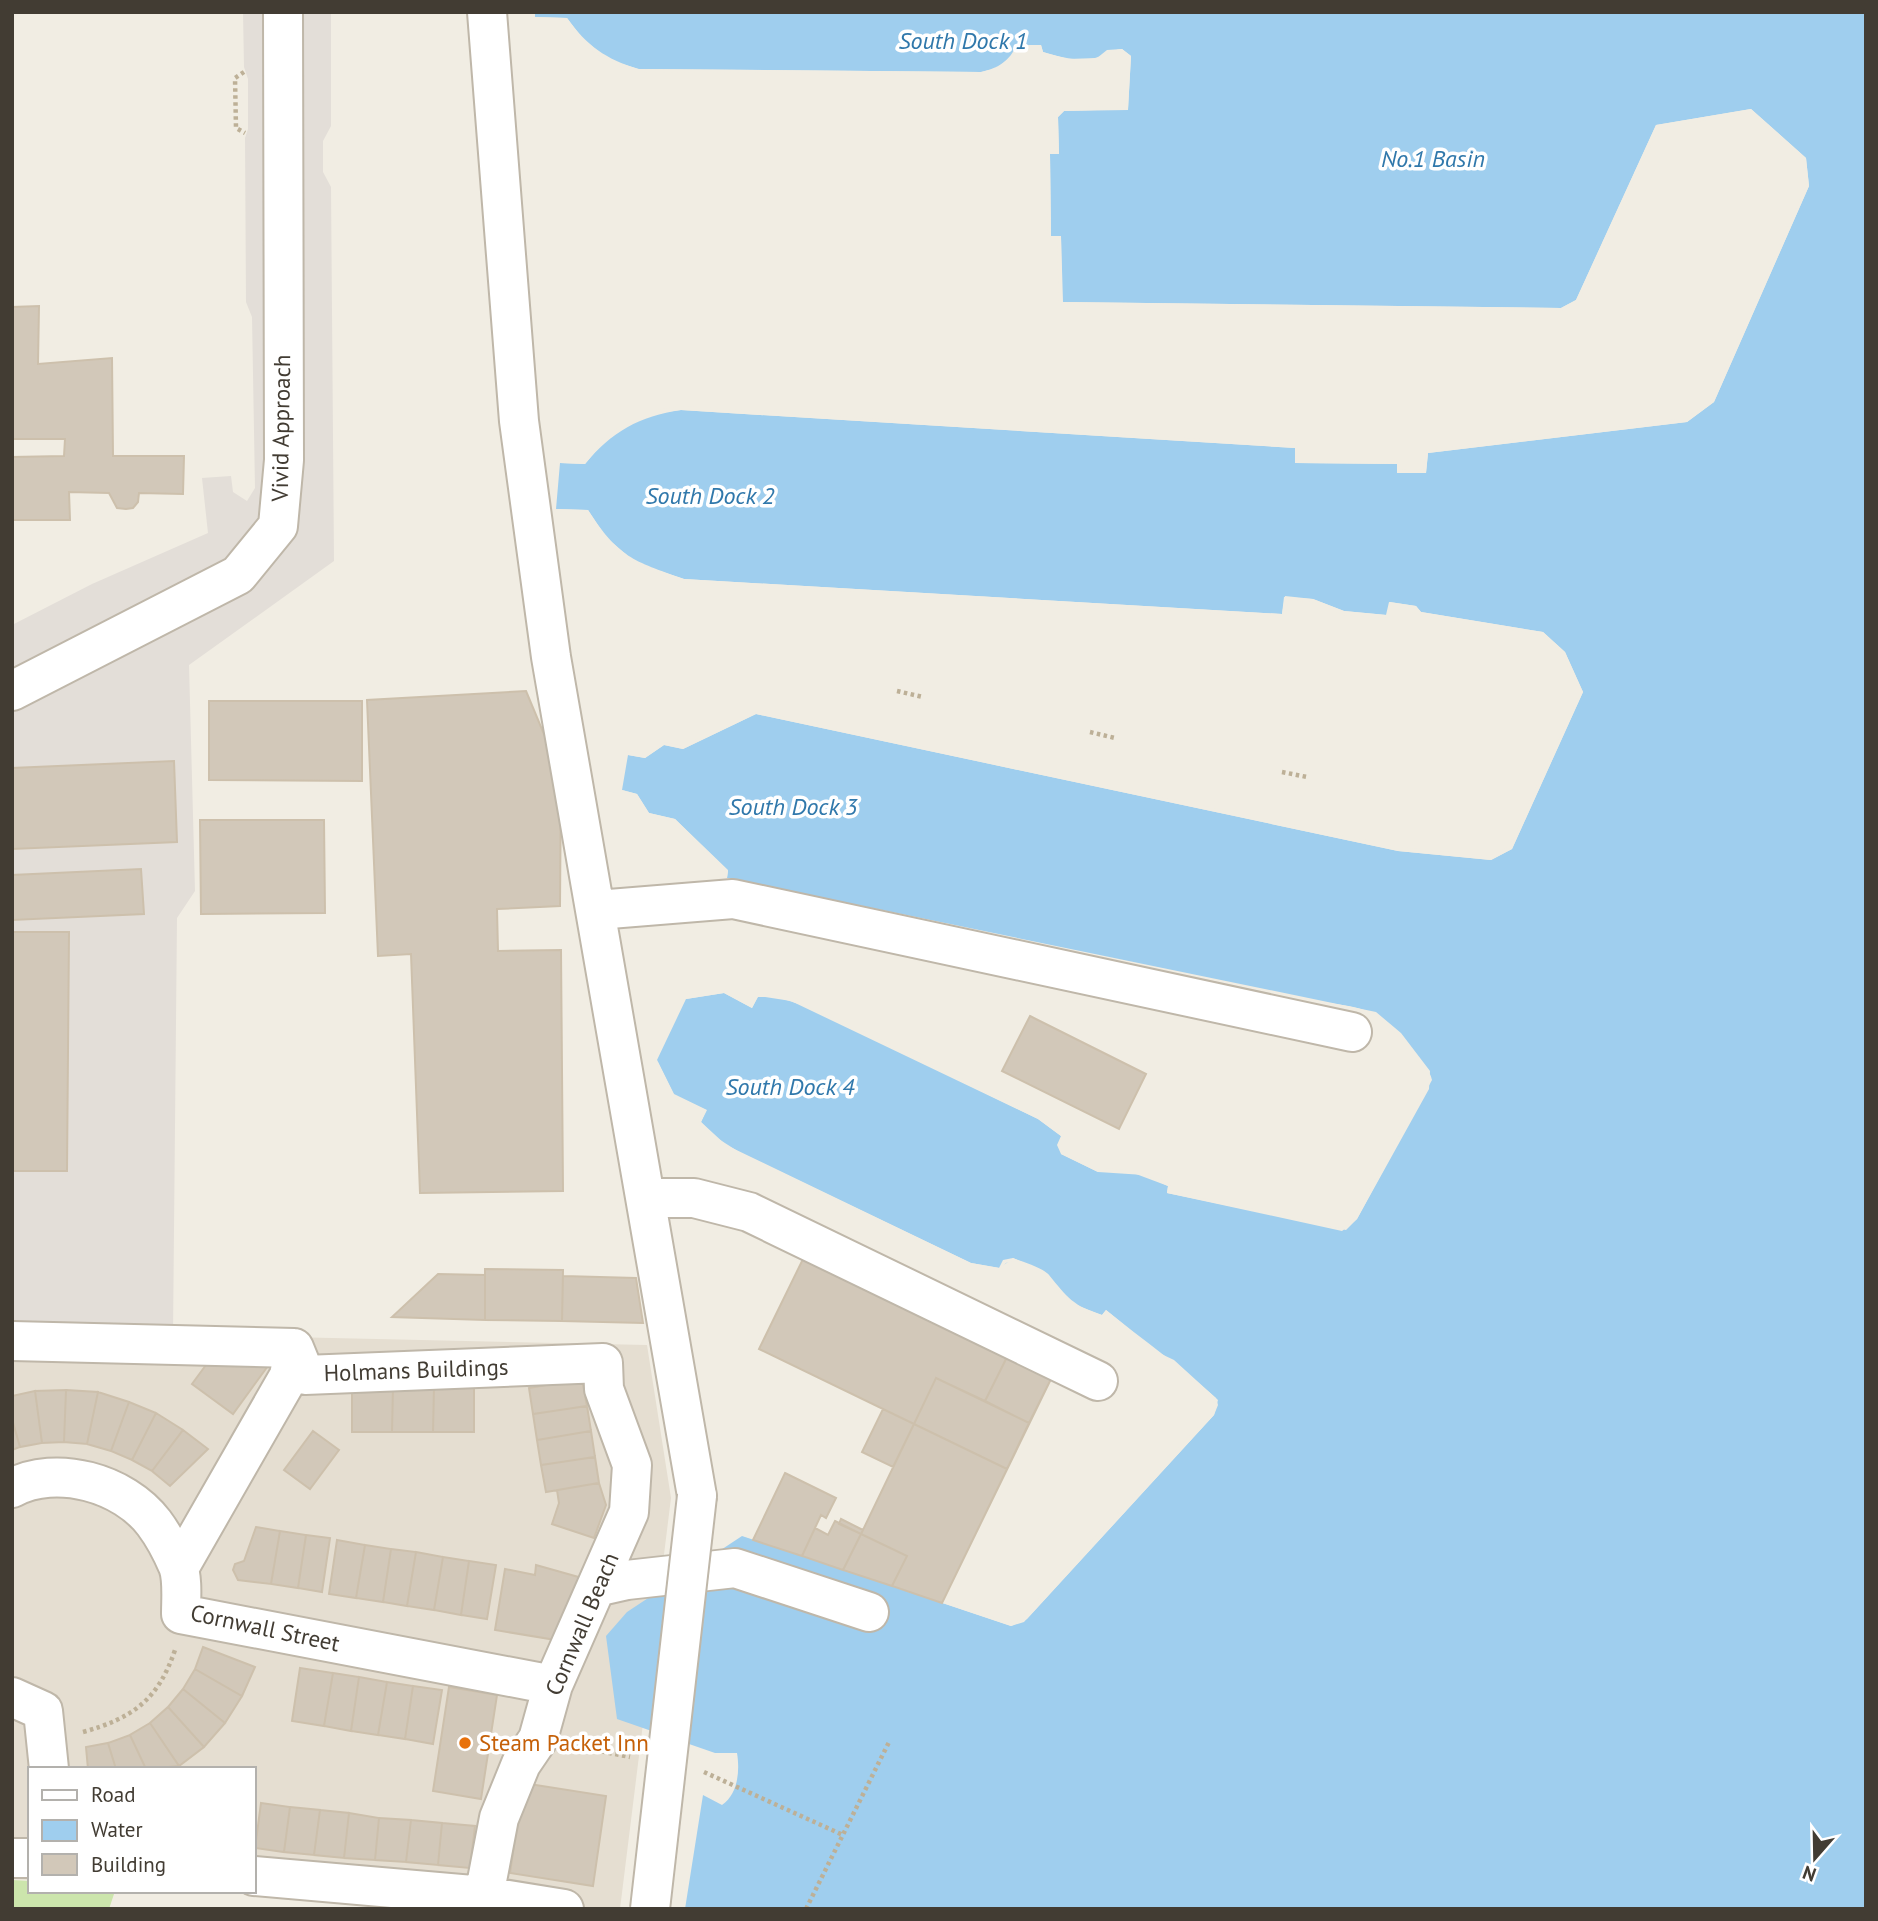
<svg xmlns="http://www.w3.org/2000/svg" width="1878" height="1921" viewBox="0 0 1878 1921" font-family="'PT Sans',sans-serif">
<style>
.residential{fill:#e5ded1}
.industrial{fill:#e3ded8}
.green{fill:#cce5ac}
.water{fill:#9fceee}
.pier{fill:#f1ede3}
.building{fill:#d2c8b9;stroke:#cdc0ac;stroke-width:2}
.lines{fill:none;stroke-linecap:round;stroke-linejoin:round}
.minor-casing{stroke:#bfb7a9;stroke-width:42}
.path{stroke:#bdb097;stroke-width:4.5;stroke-dasharray:3.5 3.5;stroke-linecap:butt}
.minor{stroke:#fff;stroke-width:38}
.minor-bridge-casing{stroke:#bfb7a9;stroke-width:42;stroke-linecap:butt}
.minor-bridge{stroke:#fff;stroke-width:38}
.food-dot{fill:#e8710a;stroke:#fff;stroke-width:2.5}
.labels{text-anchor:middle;stroke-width:7;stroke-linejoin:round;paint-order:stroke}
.street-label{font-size:23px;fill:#423c33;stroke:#fff}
.food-label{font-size:23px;fill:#c56008;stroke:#fff;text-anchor:start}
.water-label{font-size:24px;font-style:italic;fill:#3078ab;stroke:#fff}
</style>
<rect width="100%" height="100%" fill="#f1ede3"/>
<path class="residential" d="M12,1331L647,1345L671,1498L620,1909H408L328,1898L219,1891H254V1769H30V1880L12,1879Z"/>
<path class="industrial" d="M243,12H331V126L323,141V172L331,187L334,561L189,665L195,891L177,918L173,1335L12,1331V625L92,584L208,533L202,478L231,476L233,492L247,501L255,488L252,317L246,302L245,138L248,129V79L244,67Z"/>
<path class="green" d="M12,1880L30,1881V1891H115L109,1909H12Z"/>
<path class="water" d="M535,12H1866V1909H685L703,1795L722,1805C738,1794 740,1771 737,1753H715L617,1719L606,1636L627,1612L742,1536L1011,1626L1027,1619L1214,1415L1218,1405L1216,1398C1180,1366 1143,1340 1106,1310L1102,1315C1073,1306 1067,1297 1049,1275C1042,1267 1023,1262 1013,1258L1000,1268L971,1263L739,1152L714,1136L701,1122L706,1110L674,1095L657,1060L686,999L724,993L752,1008L758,996L791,1001L1038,1119L1061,1136V1154L1098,1172L1128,1171L1168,1186L1167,1193L1346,1230L1357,1219L1432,1080C1430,1070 1421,1061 1415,1053C1380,1005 1362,1008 1307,1000L727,878L728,870L675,819L649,813L637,794L622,790L628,755L645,758L664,745L683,749L756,714L1398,851L1491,860L1512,849L1583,692L1565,652L1543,632L1421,612L1416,606L1390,602L1387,615L1344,611L1313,599L1284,597L1282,614L684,579C633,561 618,557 588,510L556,509L560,463L585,464C611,432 640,416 681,410L1296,448V463L1397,464V473H1426L1428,453L1687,422L1714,402L1809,186L1806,158L1751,109L1656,125L1576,300L1561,308L1062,302L1061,237L1051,236L1050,154L1059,153L1058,117L1064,111L1128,109L1131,56L1122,49C1110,50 1106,55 1095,58C1078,62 1059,57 1043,52L1041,45H1017C1009,61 999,68 981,72L638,69C606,59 587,46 567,18L535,17Z"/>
<path class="pier" d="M535,17L567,18L582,38L609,60L639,69L981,72L997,68L1011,57L1017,45H1041L1043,52L1068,59L1097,58L1107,50L1122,49L1131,56L1128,110L1064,111L1058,117L1059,154H1050L1051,236H1061L1063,302L1561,308L1576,300L1656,125L1751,109L1806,158L1809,186L1714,402L1687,422L1428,453L1426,473H1397V464L1295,463V448L681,410L650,414L623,428L601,445L585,464L560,463V460L583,461L598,442L621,425L649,411L681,406L1296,445L1299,448V460H1398L1401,470L1423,469L1427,450L1686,418L1711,400L1806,186L1803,160L1750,113L1659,128L1579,302L1562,311L1062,305L1059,302L1057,240L1048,236L1046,154L1055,150L1054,116L1064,107L1125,106L1127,57L1121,53H1108L1098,61L1067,63L1041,55L1038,48H1019L1014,59L999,71L981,75L638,72L607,63L580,41L566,21H535Z
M556,509L588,510L606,537L636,563L684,579L1282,614L1285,596L1313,599L1344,611L1386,615L1389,602L1416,606L1421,612L1543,632L1565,652L1583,692L1512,849L1491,860L1398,851L756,714L683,749L664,745L645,758L628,755L627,751L644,754L664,742L683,746L756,711L1399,847L1490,856L1509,846L1580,692L1562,654L1542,635L1420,616L1414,609L1392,606L1387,618L1343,615L1312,602L1288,600L1286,615L1282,617L683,582L634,566L603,540L586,513H557Z
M622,790L637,794L649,813L675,819L728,871L727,878L1376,1012L1401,1033L1430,1071L1429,1089L1357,1219L1342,1231L1167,1193L1168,1186L1144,1175L1098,1172L1061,1154L1057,1145L1061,1136L1038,1119L808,1007L777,997H758L752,1008L724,993L686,999L685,996L724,990L751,1003L758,993L793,997L1040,1116L1064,1134L1061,1145L1063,1151L1098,1168L1144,1171L1170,1183L1171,1191L1339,1228L1349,1224L1354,1217L1426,1088L1428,1076L1391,1028L1366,1013L1306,1004L724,880V872L673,822L647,816L635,797L623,794Z
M657,1060L674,1094L707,1110L701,1122L726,1145L971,1263L999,1268L1003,1260L1013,1258L1048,1274L1057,1289L1076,1305L1102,1315L1106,1310L1157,1352L1174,1360L1218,1400L1214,1415L1024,1622L1011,1626L738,1534L744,1533L1011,1623L1017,1621L1211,1413L1214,1402L1172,1363L1155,1355L1107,1315L1101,1319L1074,1308L1055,1291L1045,1276L1012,1261L1006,1263L1000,1271L970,1266L725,1148L698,1124L702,1111L672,1097L659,1071Z"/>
<path class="building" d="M39,306L38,364L112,358L113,456H184L183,494L139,493L138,502L133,508L126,509L117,508L109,493L69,492L70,520H12V457L64,456L65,439H12V307Z
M526,691L561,775L560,906L497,909L498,951L561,950L563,1191L420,1193L411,954L378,956L367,700Z
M209,701H362V781L209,780Z
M174,761L177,842L12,849V768Z
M200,820H324L325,913L201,914Z
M141,869L144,914L12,920V875Z
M12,932H69L67,1171H12Z
M1030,1016L1146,1074L1119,1129L1002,1071Z
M804,1257L1052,1377L942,1603L892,1586L907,1556L861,1534L914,1424L759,1349Z
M804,1257L1008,1355L985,1401L936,1378L914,1424L759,1349Z
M485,1269L563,1270L562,1321L485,1320Z
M438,1274L485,1275V1320L392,1317Z
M563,1276L636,1278L643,1323L562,1321Z
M217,1350L273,1359L233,1414L192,1384Z
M1008,1355L1052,1377L1029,1423L985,1401Z
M936,1378L1029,1423L1007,1469L914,1424Z
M582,1379L587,1406L533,1414L529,1388Z
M352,1387H393L392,1432H352Z
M393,1387H434L433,1432H392Z
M434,1387L474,1388V1432H433Z
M66,1390L98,1392L87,1444L64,1442Z
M66,1390L64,1442L42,1443L35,1391Z
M35,1391L42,1443L20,1447L12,1419V1396Z
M98,1392L129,1402L111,1451L87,1444Z
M129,1402L156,1413L132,1460L111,1451Z
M587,1406L591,1431L537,1440L533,1414Z
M883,1409L914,1424L893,1467L862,1452Z
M156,1413L183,1430L152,1471L132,1460Z
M12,1419L20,1447L12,1450Z
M914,1424L1007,1469L942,1603L892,1586L907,1556L861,1534Z
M183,1430L208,1449L170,1486L152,1471Z
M313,1431L339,1450L310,1489L284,1470Z
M591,1431L595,1457L541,1465L537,1440Z
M595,1457L599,1483L546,1492L541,1465Z
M785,1473L836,1498L826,1518L821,1515L802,1556L753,1540Z
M599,1483L606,1505L594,1538L552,1524L559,1503L557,1490Z
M841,1519L863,1530L861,1534L839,1524Z
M835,1521L861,1534L843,1570L802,1556L815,1528L828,1535Z
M256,1527L280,1531L271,1584L238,1580L233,1570L235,1564L244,1561Z
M280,1531L306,1535L298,1588L271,1584Z
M861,1534L907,1556L892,1586L843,1570Z
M306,1535L330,1538L322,1592L298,1588Z
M337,1540L365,1545L356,1598L329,1594Z
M365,1545L391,1549L383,1602L356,1598Z
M391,1549L416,1552L407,1606L383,1602Z
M416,1552L443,1557L434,1610L407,1606Z
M443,1557L469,1561L461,1615L434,1610Z
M469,1561L496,1565L487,1619L461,1615Z
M536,1565L582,1578L562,1641L495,1630L505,1569L535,1575Z
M203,1647L255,1667L242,1696L195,1669Z
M300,1668L333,1673L324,1726L292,1721Z
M195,1669L242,1696L225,1723L183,1689Z
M333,1673L359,1677L351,1731L324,1726Z
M359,1677L387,1682L378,1735L351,1731Z
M387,1682L413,1686L405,1739L378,1735Z
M413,1686L442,1690L433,1744L405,1739Z
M449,1687L497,1695L481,1799L433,1791Z
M183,1689L225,1723L204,1747L168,1707Z
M168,1707L204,1747L179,1766L150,1723Z
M150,1723L179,1766L146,1769L130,1735Z
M130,1735L146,1769H116L108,1743Z
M108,1743L116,1769H88L86,1747Z
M523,1783L606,1796L593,1886L510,1873Z
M261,1803L290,1807L284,1852L255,1848Z
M290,1807L320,1810L314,1855L284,1852Z
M320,1810L349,1813L344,1858L314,1855Z
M349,1813L379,1818L375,1860L344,1858Z
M379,1818L411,1820L406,1862L375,1860Z
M411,1820L442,1823L438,1865L406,1862Z
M442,1823L475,1826L470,1868L438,1865Z"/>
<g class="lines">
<g class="minor-casing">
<path id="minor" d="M487,12L519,421L551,657L697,1496
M12,691L238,575L278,526L284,460L283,12
M597,910L733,899L1352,1032
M646,1198H694L749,1212L1098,1381
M12,1341L294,1348L305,1375L603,1363L604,1389L632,1465L629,1512L553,1685L538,1739L521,1764L499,1818L484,1896
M12,1488C56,1464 124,1483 154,1523C163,1535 172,1552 178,1566C183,1579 181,1600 181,1614L553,1685
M179,1568L289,1376L294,1348
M596,1587L627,1580L735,1568L869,1612
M12,1697L43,1711L49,1769
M12,1858H30
M254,1876L484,1896L564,1909"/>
</g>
<path class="path" d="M244,72L235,78L236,128L245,133
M897,691L923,697
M1090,732L1115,738
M1282,772L1307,777
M83,1732C133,1718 158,1700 175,1650
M574,1746L630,1757
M704,1772L843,1835
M806,1909L890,1740"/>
<use href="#minor" class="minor"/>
<g class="minor-bridge-casing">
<path id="minor-bridge" d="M650,1909L697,1496"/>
</g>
<use href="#minor-bridge" class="minor-bridge"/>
</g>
<circle class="food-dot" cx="465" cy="1743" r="7"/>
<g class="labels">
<g class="street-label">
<text transform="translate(281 428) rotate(-89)" y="8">Vivid Approach</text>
<text transform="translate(416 1370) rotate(-2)" y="8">Holmans Buildings</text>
<text transform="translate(582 1624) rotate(-67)" y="8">Cornwall Beach</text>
<text transform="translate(265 1628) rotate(12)" y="8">Cornwall Street</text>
</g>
<g class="food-label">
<text x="479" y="1751">Steam Packet Inn</text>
</g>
<g class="water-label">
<text x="963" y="49">South Dock 1</text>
<text x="1433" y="167">No.1 Basin</text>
<text x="710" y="504">South Dock 2</text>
<text x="793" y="815">South Dock 3</text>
<text x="790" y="1095">South Dock 4</text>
</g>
</g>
<rect width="1878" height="1921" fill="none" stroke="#423c33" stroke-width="28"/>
<rect x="28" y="1767" width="228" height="126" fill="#ffffff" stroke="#b3b1ad" stroke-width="2"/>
<rect x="42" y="1790" width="35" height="10" fill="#ffffff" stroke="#b3b1ad" stroke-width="2"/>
<text x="91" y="1802" font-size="21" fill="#423c33">Road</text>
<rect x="42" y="1820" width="35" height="21" fill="#9fceee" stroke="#b3b1ad" stroke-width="2"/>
<text x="91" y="1837" font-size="21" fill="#423c33">Water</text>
<rect x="42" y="1854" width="35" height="21" fill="#d2c8b9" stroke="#b3b1ad" stroke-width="2"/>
<text x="91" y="1872" font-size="21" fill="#423c33">Building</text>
<g transform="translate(1815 1858) rotate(200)" stroke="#ffffff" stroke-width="5" paint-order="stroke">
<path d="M0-5L12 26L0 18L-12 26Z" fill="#423c33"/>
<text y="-10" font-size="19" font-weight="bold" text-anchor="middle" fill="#423c33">N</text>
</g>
</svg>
